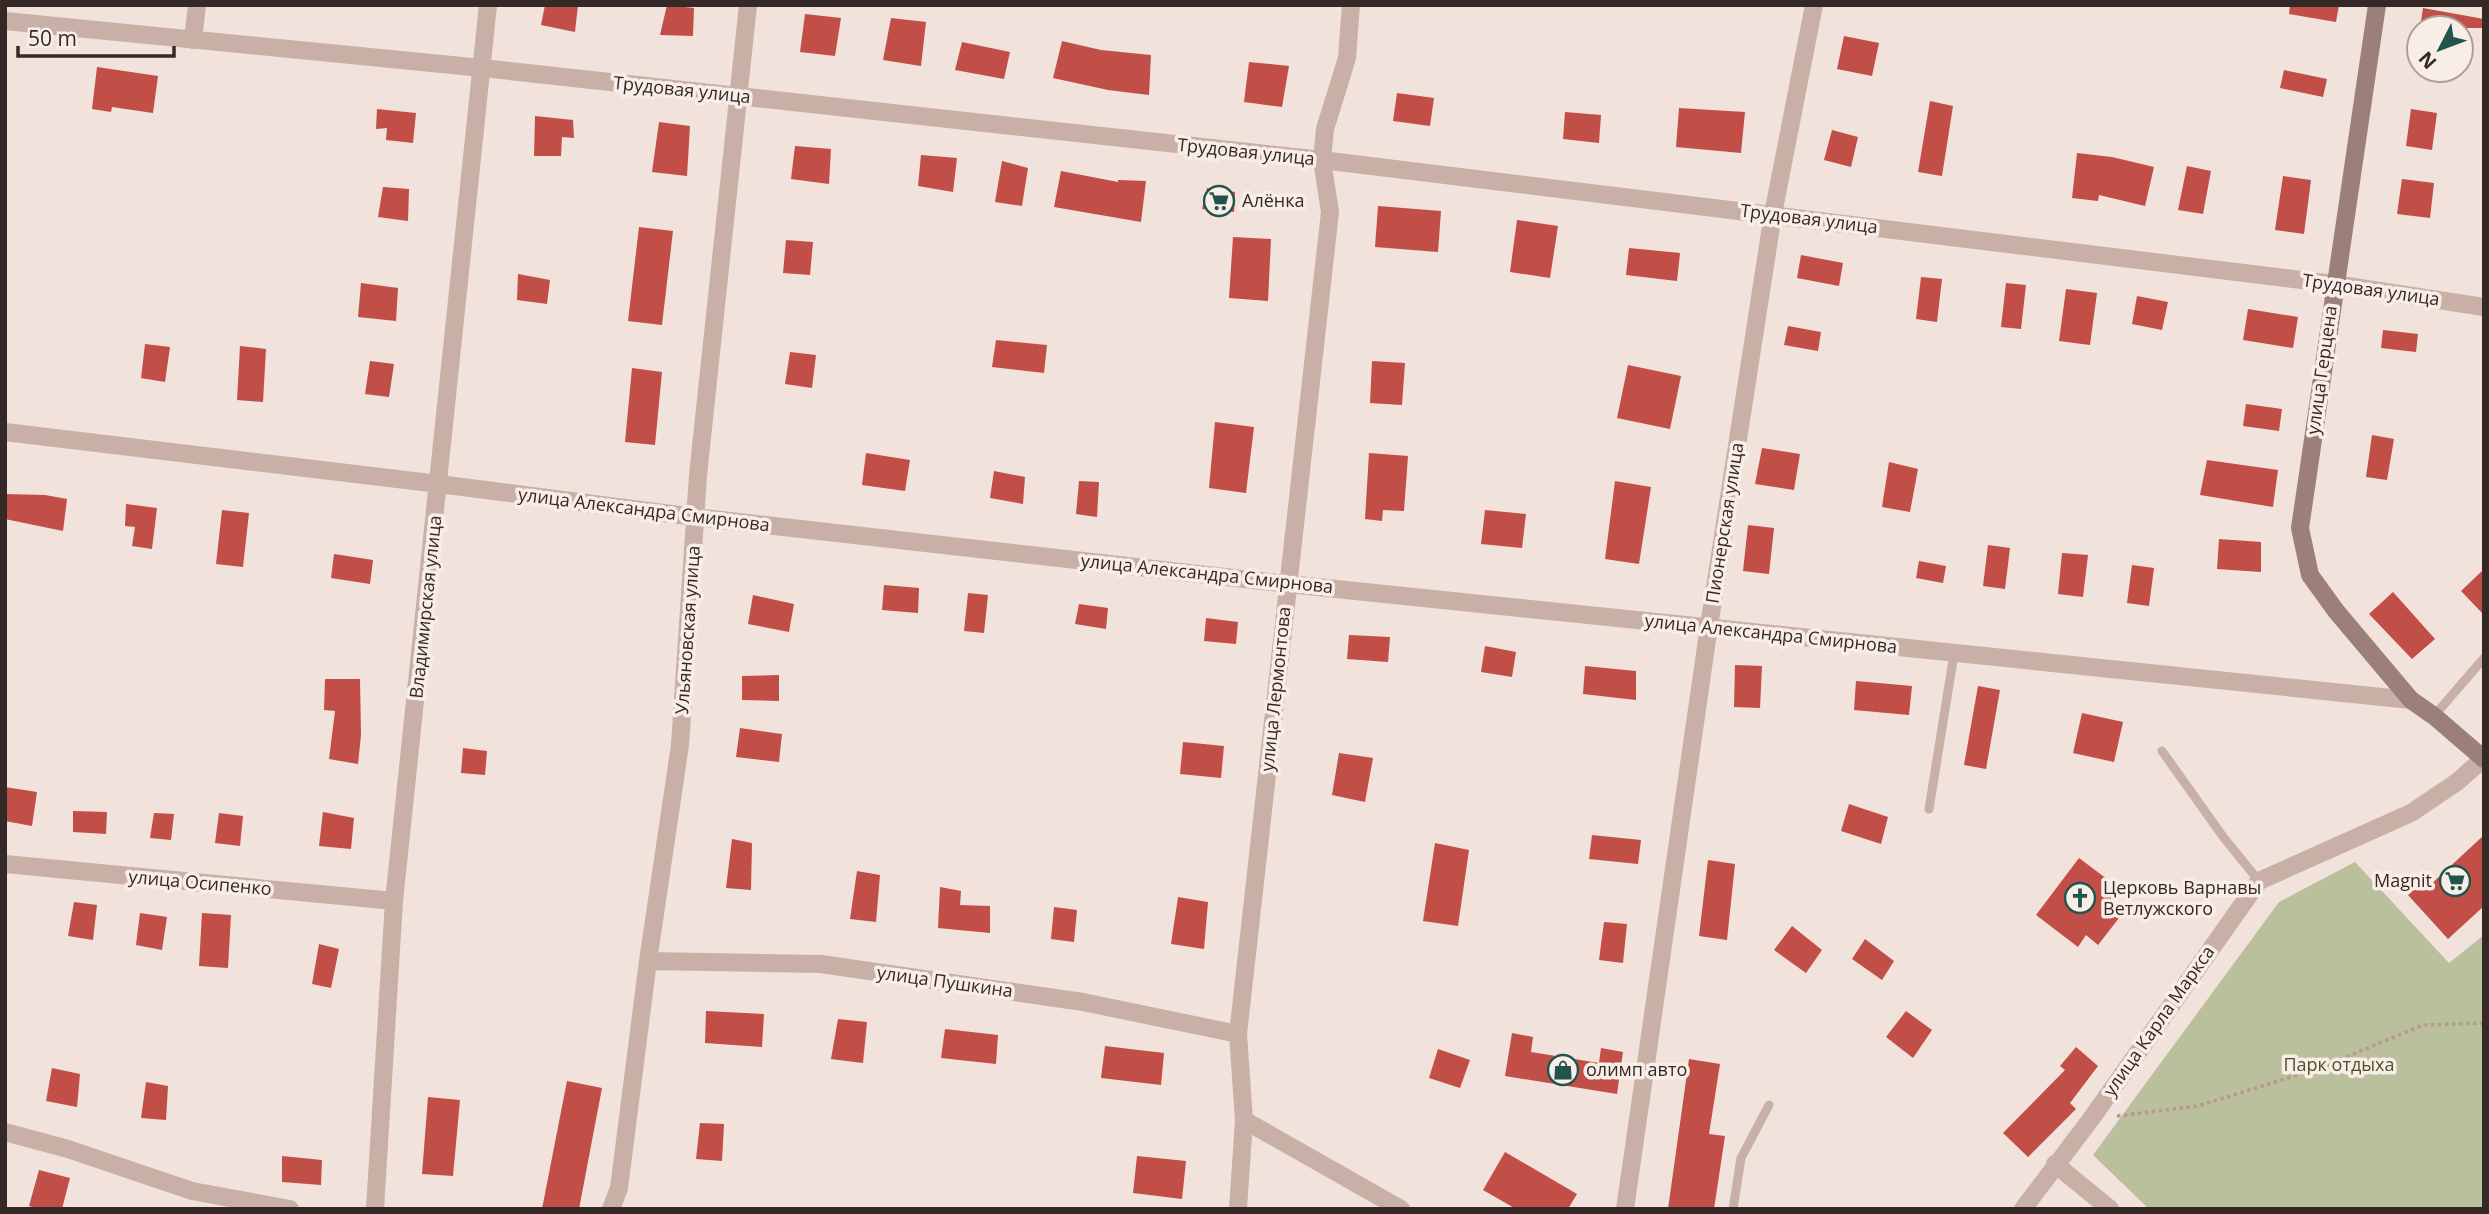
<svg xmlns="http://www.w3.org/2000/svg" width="2489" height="1214" viewBox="0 0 2489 1214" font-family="'Open Sans',sans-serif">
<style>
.green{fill:#babf9c}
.building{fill:#c24e48}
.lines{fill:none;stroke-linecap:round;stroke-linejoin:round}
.path{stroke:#b49a92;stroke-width:3.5;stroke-dasharray:3.5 3.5;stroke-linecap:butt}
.lane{stroke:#c8b0a7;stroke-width:9}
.street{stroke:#c8b0a7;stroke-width:18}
.secondary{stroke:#9c7f79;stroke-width:18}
.labels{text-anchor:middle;stroke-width:7;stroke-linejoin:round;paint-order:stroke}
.street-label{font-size:18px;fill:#352928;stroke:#f9ede7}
.poi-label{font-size:18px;fill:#352928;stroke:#f9ede7;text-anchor:start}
.park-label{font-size:18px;fill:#4c532c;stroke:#f9ede7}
</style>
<rect width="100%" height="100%" fill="#f1e2db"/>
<path class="green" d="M2355,862L2449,963L2484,935V1209H2149L2093,1155L2279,902Z"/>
<path class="building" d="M545,5H578L575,32L541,25Z
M667,5L694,8L693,36L660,35Z
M2290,5H2339L2336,22L2289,14Z
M2423,8L2484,19V28H2420Z
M805,14L841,18L835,56L800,52Z
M891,18L926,22L921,66L883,60Z
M1844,36L1879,43L1872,76L1837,69Z
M1062,41L1101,50L1151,55L1149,95L1108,90L1053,78Z
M962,42L1010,52L1004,79L955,70Z
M1249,62L1289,66L1282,107L1244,102Z
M97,67L158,76L153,113L112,107L111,112L92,109Z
M2284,70L2327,79L2323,97L2280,88Z
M1397,93L1434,98L1430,126L1393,121Z
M1930,101L1953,106L1942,176L1918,172Z
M1679,108L1745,112L1741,153L1676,147Z
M377,109L416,113L413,143L386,140L387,128L376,129Z
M2411,109L2437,113L2432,150L2406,146Z
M1565,112L1601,115L1599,143L1563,139Z
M535,116L573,120L574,138L562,137L561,156H534Z
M659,122L690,126L687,176L652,172Z
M1832,130L1858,137L1851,167L1824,160Z
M795,146L831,149L829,184L791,179Z
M2077,153L2112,157L2154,167L2145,206L2099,195L2098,201L2072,198Z
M921,155L957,158L953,192L918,186Z
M1002,161L1028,168L1022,206L995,202Z
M2187,166L2211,171L2203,214L2178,210Z
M1061,171L1118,182V180L1146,181L1141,222L1054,207Z
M2283,176L2311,180L2304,234L2275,230Z
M2402,179L2434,183L2430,218L2397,214Z
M383,187L409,189L408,221L378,217Z
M1207,188L1235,192L1234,212L1202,209Z
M1378,206L1441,211L1438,252L1375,247Z
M1517,220L1558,226L1550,278L1510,272Z
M639,227L673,231L662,325L628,321Z
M1233,237L1271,239L1268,301L1229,298Z
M786,240L813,242L810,275L783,273Z
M1629,248L1680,253L1677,281L1626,275Z
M1801,255L1843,263L1839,286L1797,278Z
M518,274L550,280L547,304L517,300Z
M1921,277L1942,279L1937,322L1916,319Z
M361,283L398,288L396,321L358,317Z
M2006,283L2026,285L2021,329L2001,327Z
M2066,289L2097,293L2090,345L2059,341Z
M2137,296L2168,302L2162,330L2132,324Z
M2248,309L2298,317L2293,348L2243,340Z
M1788,326L1821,332L1818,351L1784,345Z
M2383,330L2418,334L2416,352L2381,348Z
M996,340L1047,345L1044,373L992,367Z
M145,344L170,347L165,382L141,378Z
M240,346L266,349L263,402L237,400Z
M790,352L816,355L812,388L785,384Z
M370,361L394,364L389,397L365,394Z
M1372,361L1405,363L1402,405L1370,403Z
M1628,365L1681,376L1670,429L1617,418Z
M632,368L662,372L655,445L625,442Z
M2246,404L2282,409L2279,431L2243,426Z
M1215,422L1254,427L1246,493L1209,488Z
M2372,435L2394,439L2387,480L2366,477Z
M1762,448L1800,454L1794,490L1755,484Z
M866,453L910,460L905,491L862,485Z
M1369,453L1408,456L1404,511L1383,510L1382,521L1365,519Z
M2207,460L2278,470L2273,507L2200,495Z
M1889,462L1918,469L1910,512L1882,507Z
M994,471L1025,477L1023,504L990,498Z
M1079,481L1099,482L1097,517L1076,514Z
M1615,481L1651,487L1639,564L1605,559Z
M5,494L45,495L67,499L63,531L5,519Z
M126,504L157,508L152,549L132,546L135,527L125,526Z
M222,510L249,513L243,567L216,564Z
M1485,510L1526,514L1522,548L1481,544Z
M1748,525L1774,528L1769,574L1743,571Z
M2219,539L2261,542V572L2217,569Z
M1988,545L2010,548L2005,589L1983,586Z
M2062,553L2088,555L2083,597L2058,594Z
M334,554L373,560L370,584L331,578Z
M1919,561L1946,566L1943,583L1916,578Z
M2132,565L2154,568L2149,606L2127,603Z
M2484,569V615L2461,591Z
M884,585L919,588L918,613L882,610Z
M2393,592L2435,639L2412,659L2369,614Z
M968,593L988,595L984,633L964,631Z
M753,595L794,604L789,632L748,624Z
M1079,604L1108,608L1106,629L1075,624Z
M1206,618L1238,622L1236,644L1204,641Z
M1349,635L1390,637L1388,662L1347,659Z
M1485,646L1516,652L1512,677L1481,672Z
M1735,665L1762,666L1760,708L1734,707Z
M1585,666L1636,671V700L1583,694Z
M779,675V701L742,700V676Z
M325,679H360L361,735L358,764L329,759L335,711L324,710Z
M1856,681L1912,686L1909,715L1854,710Z
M1978,686L2000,690L1986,769L1964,765Z
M2082,713L2123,722L2114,762L2073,753Z
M740,728L782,734L779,762L736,757Z
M1183,742L1224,746L1221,778L1180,774Z
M463,748L487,751L485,775L461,773Z
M1339,753L1373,758L1365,802L1332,795Z
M5,787L37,792L32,826L5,821Z
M1849,804L1888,817L1881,844L1841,831Z
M73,811L107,812L106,834L73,832Z
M323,812L354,818L351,849L319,846Z
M154,813L174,814L171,840L150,838Z
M219,813L243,816L240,846L215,843Z
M1592,835L1641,840L1638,864L1589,859Z
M2484,835V906L2448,939L2408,895L2423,881L2428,887Z
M732,839L752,843L751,890L726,888Z
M1435,843L1469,850L1458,926L1423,921Z
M2079,858L2119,888L2105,907L2119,918L2098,945L2086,935L2078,947L2036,915Z
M1708,860L1735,864L1727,940L1699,936Z
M857,871L880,875L876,922L850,919Z
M940,887L961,891L960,905L990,906V933L938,928Z
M1178,897L1208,902L1204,949L1171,944Z
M74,902L97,905L93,940L68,936Z
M1054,907L1077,910L1074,942L1051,939Z
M140,913L167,917L162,950L136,945Z
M202,913L231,915L228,968L199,966Z
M1604,922L1627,924L1623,963L1599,960Z
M1792,926L1822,950L1806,973L1774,950Z
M1865,939L1894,961L1882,980L1852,959Z
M319,944L339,949L331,988L312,984Z
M706,1011L764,1014L762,1047L705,1043Z
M1906,1011L1932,1030L1913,1058L1886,1037Z
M838,1019L867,1022L863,1063L831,1059Z
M945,1029L998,1035L996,1064L941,1058Z
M1512,1033L1533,1037L1531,1052L1599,1063L1601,1048L1623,1052L1617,1094L1505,1076Z
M1105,1046L1164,1053L1161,1085L1101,1078Z
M2076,1047L2098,1066L2070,1103L2076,1109L2028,1157L2003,1133L2065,1070L2060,1066Z
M1438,1049L1470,1060L1460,1088L1429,1078Z
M1689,1059L1720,1064L1709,1134L1725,1136L1714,1209H1668Z
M52,1068L80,1074L77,1107L46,1101Z
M567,1081L602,1088L579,1209H542Z
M146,1082L168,1086L166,1120L141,1118Z
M428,1097L460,1100L453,1176L422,1174Z
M700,1123L724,1124L722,1161L696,1159Z
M1505,1152L1577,1194L1568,1209H1516L1483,1190Z
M282,1156L322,1160L321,1185L282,1182Z
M1137,1156L1186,1161L1182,1199L1133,1193Z
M39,1170L70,1178L62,1209H39L29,1206Z"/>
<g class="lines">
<path class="path" d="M2117,1116L2198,1106L2320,1068L2423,1025L2484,1023"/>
<path class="lane" d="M2434,716L2484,658
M2162,751L2224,838L2259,881
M1929,809L1954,654
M1733,1209L1741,1158L1769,1105"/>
<path class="street" d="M5,21L482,68L1322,160L2334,284L2484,307
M193,40L197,5
M5,432L439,484L695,517L1288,584L2411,700
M5,864L394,901
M648,961L821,964L1083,1002L1238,1034
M1244,1120L1401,1209
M5,1132L68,1149L192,1191L290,1209
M2055,1164L2110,1209
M375,1209L394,901L488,5
M611,1209L619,1188L648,961L680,745L698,475L748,5
M1238,1209L1244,1120L1238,1034L1330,212L1322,160L1325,129L1347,58L1351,5
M1625,1209L1709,626L1773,214L1814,5
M2023,1209L2091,1119L2259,881L2411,813L2457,782L2483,759"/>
<path class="secondary" d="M2377,5L2300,528L2310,575L2336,611L2411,700L2434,716L2484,759"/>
</g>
<defs>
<g id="supermarket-ring" transform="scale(1.575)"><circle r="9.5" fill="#f9ede7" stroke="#1f554e" stroke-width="1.5"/><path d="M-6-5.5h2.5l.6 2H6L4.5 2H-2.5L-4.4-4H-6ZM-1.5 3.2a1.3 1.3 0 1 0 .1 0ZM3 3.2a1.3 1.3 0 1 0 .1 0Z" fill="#1f554e"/></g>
<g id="church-ring" transform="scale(1.575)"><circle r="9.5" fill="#f9ede7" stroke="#1f554e" stroke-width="1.5"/><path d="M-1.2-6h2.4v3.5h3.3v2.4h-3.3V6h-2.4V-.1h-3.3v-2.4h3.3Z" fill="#1f554e"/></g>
<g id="shop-ring" transform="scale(1.575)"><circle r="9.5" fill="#f9ede7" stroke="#1f554e" stroke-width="1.5"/><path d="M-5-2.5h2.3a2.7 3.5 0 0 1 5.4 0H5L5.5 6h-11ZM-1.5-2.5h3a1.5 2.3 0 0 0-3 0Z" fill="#1f554e"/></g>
</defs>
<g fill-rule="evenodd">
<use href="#supermarket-ring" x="1219" y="201"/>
<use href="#supermarket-ring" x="2455" y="881"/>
<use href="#church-ring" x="2080" y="898"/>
<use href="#shop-ring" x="1563" y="1070"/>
</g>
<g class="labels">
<g class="street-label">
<text transform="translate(682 90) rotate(6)" y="6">Трудовая улица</text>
<text transform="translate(1246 152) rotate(6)" y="6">Трудовая улица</text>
<text transform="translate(1809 219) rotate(7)" y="6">Трудовая улица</text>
<text transform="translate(2371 290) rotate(8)" y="6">Трудовая улица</text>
<text transform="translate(2322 370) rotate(-82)" y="6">улица Герцена</text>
<text transform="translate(644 510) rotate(7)" y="6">улица Александра Смирнова</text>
<text transform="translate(1725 523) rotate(-81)" y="6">Пионерская улица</text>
<text transform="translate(1207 574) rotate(6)" y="6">улица Александра Смирнова</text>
<text transform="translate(426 607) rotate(-84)" y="6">Владимирская улица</text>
<text transform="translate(688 630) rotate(-86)" y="6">Ульяновская улица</text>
<text transform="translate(1771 634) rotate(6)" y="6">улица Александра Смирнова</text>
<text transform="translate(1276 689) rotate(-84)" y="6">улица Лермонтова</text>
<text transform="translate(200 883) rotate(5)" y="6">улица Осипенко</text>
<text transform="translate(945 982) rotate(8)" y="6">улица Пушкина</text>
<text transform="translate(2159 1021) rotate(-55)" y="6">улица Карла Маркса</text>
</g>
<g class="poi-label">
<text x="1242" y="207">Алёнка</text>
<text x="2432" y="887" text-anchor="end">Magnit</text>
<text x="2103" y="894">Церковь Варнавы<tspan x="2103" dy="21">Ветлужского</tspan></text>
<text x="1586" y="1076">олимп авто</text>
</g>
<g class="park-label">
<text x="2339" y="1071">Парк отдыха</text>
</g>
</g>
<rect width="2489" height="1214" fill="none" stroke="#352928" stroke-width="14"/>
<g transform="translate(2440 49) rotate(228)"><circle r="33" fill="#f9ede7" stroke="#ab9f9b" stroke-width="2"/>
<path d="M0-5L12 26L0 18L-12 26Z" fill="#1f554e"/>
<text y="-10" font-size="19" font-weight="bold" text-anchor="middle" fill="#352928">N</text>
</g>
<path d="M18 46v10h156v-10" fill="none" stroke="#352928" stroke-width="3.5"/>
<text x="28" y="46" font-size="21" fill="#352928" stroke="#f9ede7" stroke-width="5" paint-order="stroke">50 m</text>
</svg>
